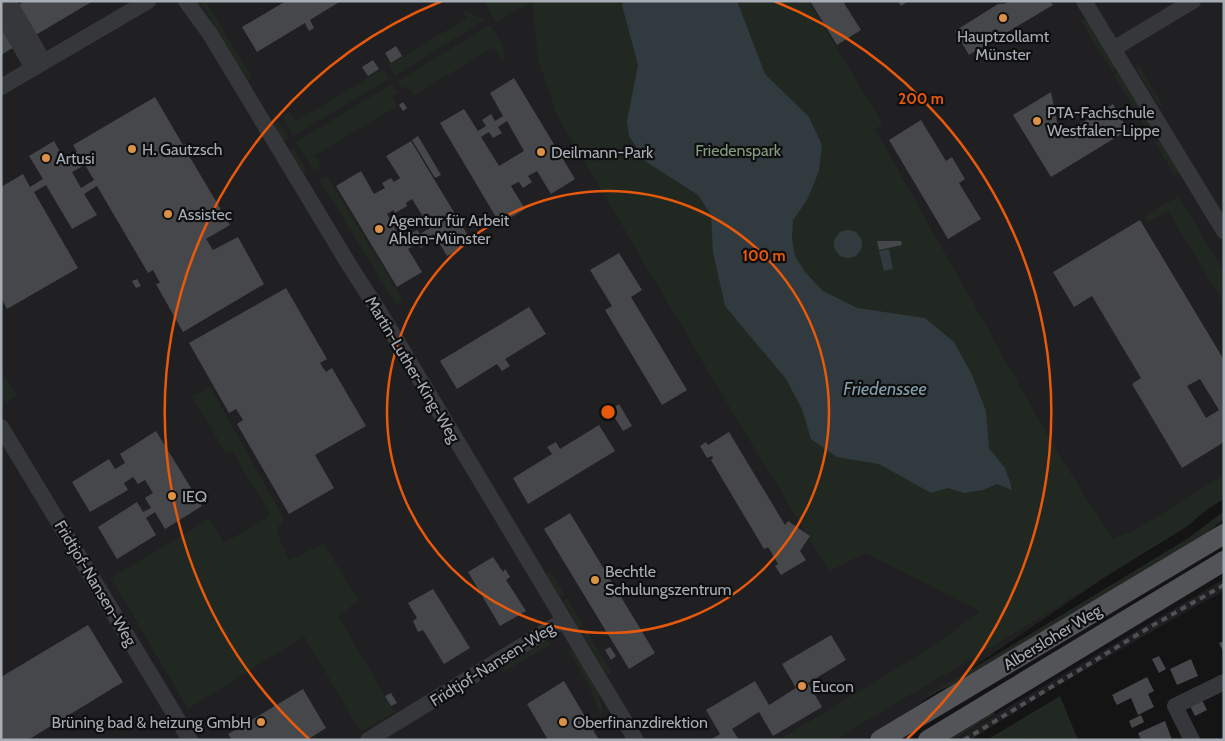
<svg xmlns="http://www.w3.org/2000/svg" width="1225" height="741" viewBox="0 0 1225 741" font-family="Cabin,sans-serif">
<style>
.built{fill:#202022}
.green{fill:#212821}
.water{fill:#313a3e}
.building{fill:#46474a;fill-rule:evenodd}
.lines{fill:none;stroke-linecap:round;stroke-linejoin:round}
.minor{stroke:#35373a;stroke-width:16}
.major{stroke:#525458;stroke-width:20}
.rail{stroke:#4f5155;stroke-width:4;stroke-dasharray:6 5;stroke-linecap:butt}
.ring{fill:none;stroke:#e8590c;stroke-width:2.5}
.poi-dot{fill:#db9246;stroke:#0f0f10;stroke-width:2}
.labels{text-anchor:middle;stroke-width:4.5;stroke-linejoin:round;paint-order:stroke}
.poi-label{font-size:16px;fill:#a7adb4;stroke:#0f0f10;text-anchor:start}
.park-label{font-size:16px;fill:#839d80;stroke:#0f0f10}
.street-label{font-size:16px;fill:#a7adb4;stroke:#0f0f10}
.water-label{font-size:18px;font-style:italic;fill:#829eab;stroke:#0f0f10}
.centre{fill:#e8590c;stroke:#0f0f10;stroke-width:2.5}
.ring-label{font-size:15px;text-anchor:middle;font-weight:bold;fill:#e8590c;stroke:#0f0f10;stroke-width:4.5;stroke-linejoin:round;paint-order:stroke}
</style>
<rect width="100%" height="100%" fill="#141415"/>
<path class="built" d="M1,1H1224V496L887,726L864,740H1Z
M1224,579V591L1191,609L1054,688L971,740H953Z"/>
<path class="green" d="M200,1H206L252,78L248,81L246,80Z
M484,1H793L795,4L799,1H808L883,124L875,129L1057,452L1113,539L1137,529L1224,475V499L1209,508L1186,527L1016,632L834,740H779L935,645L980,611L865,553L829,571L724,398L557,115L538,59L532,2L496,22Z
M462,9L484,20L395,76L389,65L467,18Z
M1086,18L1116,68L1112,71L1081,21Z
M490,25C496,35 506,46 504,59L502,60L494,47L414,95L408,86L402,89L398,81Z
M1139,65L1163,106L1161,108L1139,74L1137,66Z
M383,69L389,79L293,136L282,117L290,112L296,121Z
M1118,72L1153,129V131L1149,133L1114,75Z
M392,84L397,92L392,96L398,106L315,155L321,166L313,170L296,142Z
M278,121L289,138L284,141L274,124Z
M1160,141L1179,172L1175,176L1155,142Z
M294,149L307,171L303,173L290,151Z
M327,176L403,300L396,304L320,181Z
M1179,196L1224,272V303L1168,211L1149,222L1145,216Z
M1,371L17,396L2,405L1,404Z
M210,386L284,519L276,530L289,560L324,544L359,601L338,615L394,712L361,732L304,636L188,709L111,578L209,519L224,543L271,515L232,451L226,453L192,397Z
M1223,512L1224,519L1202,537L968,678L916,701L989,659L1187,539Z
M550,571L564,594L560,597L546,573Z
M567,598L583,626L579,628L563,601Z
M586,630L612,673L608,675L605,671L582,633Z
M548,641L550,645L504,672L502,668L543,643Z
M567,648C579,654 593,678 597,691C601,699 602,709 602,718L588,683Z
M1060,696L1078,740H1035L1030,738L1027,740H987Z
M992,710L995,714L953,740H943Z"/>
<path class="water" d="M623,1H737L765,74L809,117L822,145L819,171L807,200L793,220L792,239L795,256L805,272L823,291L857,308L925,318L954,342L972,375L986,411L989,448L1005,468L1010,482L1012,490L997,484L983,490L964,493L948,488L931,493L879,464L837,457L811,439L802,409L786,379L725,306L713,252L711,215L698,195L645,161L629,136L627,121L638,65L622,5Z
M834 244a14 14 0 1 1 28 0a14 14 0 1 1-28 0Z
M889,249L893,269L884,271L879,251Z"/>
<path class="building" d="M25,1H93L34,36L17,6Z
M286,1H341L310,20L314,28L309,31L305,23L257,52L242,27Z
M810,1H847L844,3L861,30L837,45Z
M898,1H909L901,6Z
M1010,1H1050L1053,5L969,55L955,31L998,4H1004Z
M1,21L16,46L1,55Z
M396,46L402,56L391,63L385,53Z
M373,60L379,69L368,76L362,67Z
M514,78L575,179L551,194L537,171L528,176L532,182L523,188L519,182L516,183L511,186L525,209L500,224L440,123L464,109L478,131L486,126L482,120L491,114L495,121L503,116L490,93ZM507,121L524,151L499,166L481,137L489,132L493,138L502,133L498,127Z
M1051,92L1060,136L1113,104L1128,130L1051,177L1013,115Z
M155,97L183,145L186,144L191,153L188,154L230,225L206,239L213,250L238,237L264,284L183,332L156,284L160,283L153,270L148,273L97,186L84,194L97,215L72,229L46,185L34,192L78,268L7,309L1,298V187L23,174L30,187L43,179L29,156L54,141L64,159L77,152L73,145ZM85,165L94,180L81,188L72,172Z
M403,102L407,108L403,111L399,105Z
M921,120L946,161L952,157L965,179L959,183L981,219L948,239L889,140Z
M418,136L441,175L435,178L412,140Z
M411,141L472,242L447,256L434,234L423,240L426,244L421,248L418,243L408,249L422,272L397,287L336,186L361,171L374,194L385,188L382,183L391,178L394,182L400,178L386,156ZM412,199L430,228L420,234L417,230L412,233L415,237L404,244L387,214L393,210L395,213L407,206L406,203Z
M1140,220L1224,360V442L1182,468L1132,384L1141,378L1092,296L1074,307L1053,272ZM1200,379L1219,410L1206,418L1187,386Z
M877,241H901L902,245L879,250Z
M619,253L642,290L631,297L687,390L662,405L605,310L612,306L590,270Z
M137,279L141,286L136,288L132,281Z
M286,288L327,359L320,363L326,372L332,368L366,426L315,455L334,488L289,514L237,424L243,420L236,409L229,413L189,343Z
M529,307L546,334L505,359L510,366L502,371L497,364L457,389L440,361Z
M619,404L632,426L623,431L610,410Z
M599,425L615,451L528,504L513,478L552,454L547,447L556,442L560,449Z
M156,431L202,506L165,529L155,512L146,518L156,535L117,559L98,527L137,502L143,512L151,508L145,498L153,493L145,480L138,484L133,477L124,483L128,490L90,512L72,482L109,459L115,469L125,463L120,454Z
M729,432L785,525L788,521L810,536L800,551L806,560L781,575L775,566L778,564L768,547L764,549L711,460L713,458L712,456L707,458L700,446L706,442L708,445Z
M570,513L655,653L629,669L544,529Z
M493,557L503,572L505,569L510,577L506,580L526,611L500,626L468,572Z
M433,589L470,648L444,664L423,630L418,632L413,621L417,618L408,603Z
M88,625L123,682L28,740H1V677Z
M831,635L846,660L808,683L822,707L773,736L759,712L732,729L739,740H710L720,734L706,710L755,681L769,705L796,688L782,664Z
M1224,641V653L1219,643Z
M610,647L616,656L611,660L605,650Z
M1159,656L1166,669L1159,673L1152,659Z
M1191,659L1198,676L1177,685L1170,669Z
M1147,677L1154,691L1148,694L1154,707L1138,715L1131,698L1117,705L1113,698H1114L1112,695Z
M564,681L599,740H548L527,704Z
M303,689L326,728L307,740H232L228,734Z
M391,693L397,703L391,706L385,696Z
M1201,698L1207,710L1195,716L1189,704Z
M1141,715L1144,722L1132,728L1129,721Z
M1165,721L1172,740H1141L1138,733Z"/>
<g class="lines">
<path class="minor" d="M8,1L44,62
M186,1L210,34L348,263L382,316L636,740
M1084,1L1224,231
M1,13L33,68
M1113,49L1193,1
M1,87L148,1
M1,427L190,740
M368,740L564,620
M1192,740L1175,706L1224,682"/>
<path class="major" d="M880,740L1224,534
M928,740L1224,561"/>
<path class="rail" d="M964,740L1150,627L1224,585"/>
</g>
<g class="ring">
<circle cx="608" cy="412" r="221"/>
<path d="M309 739A443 443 0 0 1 442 1M774 1A443 443 0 0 1 907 739"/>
</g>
<g class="poi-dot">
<circle cx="1003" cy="18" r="5"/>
<circle cx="1037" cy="121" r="5"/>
<circle cx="132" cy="149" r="5"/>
<circle cx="541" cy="152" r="5"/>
<circle cx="46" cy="158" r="5"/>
<circle cx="168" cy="214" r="5"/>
<circle cx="379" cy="229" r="5"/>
<circle cx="172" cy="496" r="5"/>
<circle cx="595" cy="580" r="5"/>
<circle cx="802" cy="686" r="5"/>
<circle cx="261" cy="722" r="5"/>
<circle cx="563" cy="722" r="5"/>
</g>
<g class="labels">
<g class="poi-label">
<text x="1003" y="42" text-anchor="middle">Hauptzollamt<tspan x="1003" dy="18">Münster</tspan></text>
<text x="1047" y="118">PTA-Fachschule<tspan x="1047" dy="18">Westfalen-Lippe</tspan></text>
<text x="142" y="155">H. Gautzsch</text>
<text x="551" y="158">Deilmann-Park</text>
<text x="56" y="164">Artusi</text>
<text x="178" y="220">Assistec</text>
<text x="389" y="226">Agentur für Arbeit<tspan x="389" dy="18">Ahlen-Münster</tspan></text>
<text x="182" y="502">IEQ</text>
<text x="605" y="577">Bechtle<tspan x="605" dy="18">Schulungszentrum</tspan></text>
<text x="812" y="692">Eucon</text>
<text x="251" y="728" text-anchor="end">Brüning bad &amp; heizung GmbH</text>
<text x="573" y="728">Oberfinanzdirektion</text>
</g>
<g class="park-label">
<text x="738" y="156">Friedenspark</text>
</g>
<g class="street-label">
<text transform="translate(413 369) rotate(59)" y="6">Martin-Luther-King-Weg</text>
<text transform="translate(96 583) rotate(59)" y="6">Fridtjof-Nansen-Weg</text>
<text transform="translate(1052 637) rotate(-31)" y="6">Albersloher Weg</text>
<text transform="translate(492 664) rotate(-32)" y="6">Fridtjof-Nansen-Weg</text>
</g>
<g class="water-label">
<text x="885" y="395">Friedenssee</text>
</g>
</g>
<circle cx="608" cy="412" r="8" class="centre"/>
<g class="ring-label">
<text x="921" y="104">200 m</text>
<text x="764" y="261">100 m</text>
</g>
<rect width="1225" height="741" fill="none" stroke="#a7adb4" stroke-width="5"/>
</svg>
